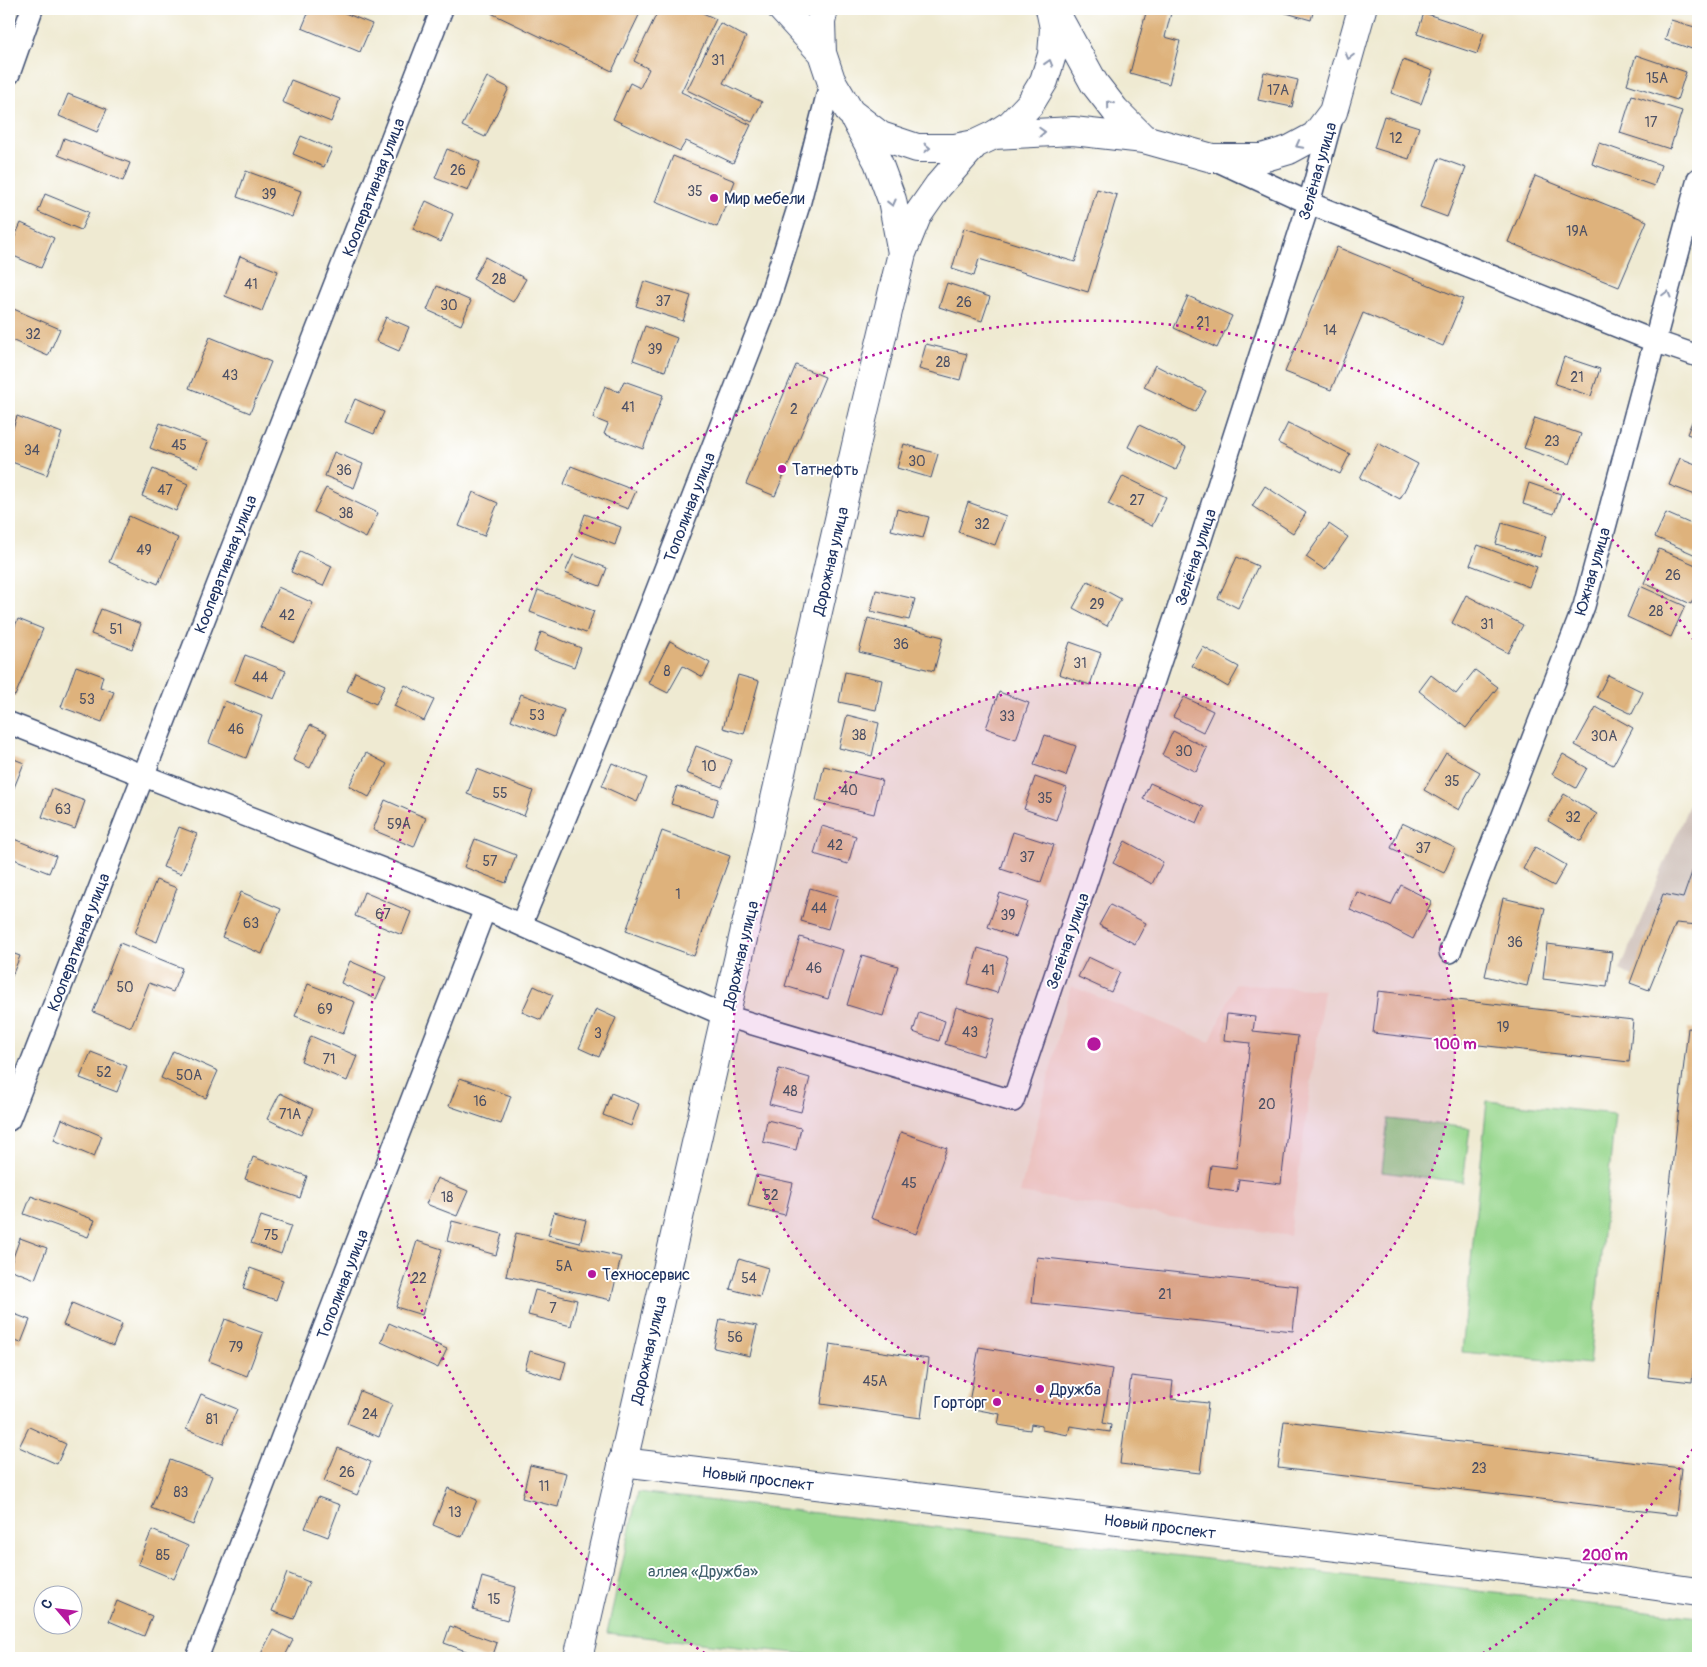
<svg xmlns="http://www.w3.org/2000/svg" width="1707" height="1667" viewBox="0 0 1707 1667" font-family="Pangolin,sans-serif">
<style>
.built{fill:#f2d5bd}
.industrial{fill:#cfc1ba}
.green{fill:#98d78e;stroke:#5a8376}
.building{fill:#deb27b}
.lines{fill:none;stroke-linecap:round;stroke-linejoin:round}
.minor-casing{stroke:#3b4b6f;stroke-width:24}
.tertiary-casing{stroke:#3b4b6f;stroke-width:30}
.secondary-casing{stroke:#3b4b6f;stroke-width:30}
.minor{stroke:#fff;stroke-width:21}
.tertiary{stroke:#fff;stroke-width:28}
.secondary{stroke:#fff;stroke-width:28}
.oneway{stroke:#8d97ae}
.ring{fill:none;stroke:#b5179e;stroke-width:2.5;stroke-dasharray:2.5 5}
.poi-dot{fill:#b5179e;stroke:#fff;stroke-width:2}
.labels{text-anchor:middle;stroke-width:4;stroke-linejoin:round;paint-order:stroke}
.number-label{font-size:14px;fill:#4c5065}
.street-label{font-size:16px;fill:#1b2f5e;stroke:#fff}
.poi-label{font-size:16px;fill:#1b2f5e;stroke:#fff;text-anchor:start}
.park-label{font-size:16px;fill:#40616c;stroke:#fff}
.centre{fill:#b5179e;stroke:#fff;stroke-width:2.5}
.ring-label{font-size:15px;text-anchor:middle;font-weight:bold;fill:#b5179e;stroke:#fff;stroke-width:4;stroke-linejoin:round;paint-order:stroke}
</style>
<rect width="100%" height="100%" fill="#fff"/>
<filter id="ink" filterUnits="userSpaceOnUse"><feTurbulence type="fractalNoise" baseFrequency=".02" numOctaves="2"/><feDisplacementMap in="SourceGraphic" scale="10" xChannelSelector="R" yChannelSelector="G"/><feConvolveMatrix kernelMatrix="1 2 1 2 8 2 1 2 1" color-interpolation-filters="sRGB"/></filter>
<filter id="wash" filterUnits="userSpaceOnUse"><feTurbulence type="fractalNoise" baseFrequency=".0096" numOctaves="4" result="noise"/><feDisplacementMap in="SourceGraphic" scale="20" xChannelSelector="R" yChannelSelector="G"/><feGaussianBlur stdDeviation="1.12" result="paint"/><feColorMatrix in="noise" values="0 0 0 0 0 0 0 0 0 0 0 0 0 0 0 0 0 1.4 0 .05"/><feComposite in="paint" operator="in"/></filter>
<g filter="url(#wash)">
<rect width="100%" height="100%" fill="#efead2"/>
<path class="built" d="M1235,984L1324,990L1290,1236L1020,1193L1071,986L1210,1042Z"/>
<path class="industrial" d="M1698,783V922L1676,919L1644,983L1620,970Z"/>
<path class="green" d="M1487,1101L1615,1114L1590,1364L1462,1352Z
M1388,1119L1470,1128L1463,1182L1382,1172Z
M638,1492L1698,1617V1658H842L607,1633Z"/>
<g id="blocks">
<path class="building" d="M310,9H335L372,24L360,52L302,28Z
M493,9H642L612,71L491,13Z
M659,9H694L716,19L681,92L751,125L733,163L686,141L680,151L613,119L630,83L640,88L649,69L634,61Z
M1147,9H1172L1165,37L1180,41L1169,84L1130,73Z
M1272,9H1314L1311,20Z
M1424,13L1484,33L1477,54L1417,34Z
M1671,20L1698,28V39L1695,50L1665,40Z
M720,23L746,37L723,83L762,102L752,122L687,90Z
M1636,55L1686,72L1677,100L1627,84Z
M1403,60L1433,71L1421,104L1391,93Z
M1264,72L1298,80L1292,107L1258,100Z
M487,77L509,88L485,137L462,126Z
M291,80L340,99L331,122L282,102Z
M68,94L107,109L97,132L59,116Z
M1632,95L1682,111L1670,149L1620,133Z
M1384,116L1419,127L1409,159L1374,148Z
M301,136L332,149L324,167L293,154Z
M64,138L130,163L123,181L58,155Z
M1599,143L1661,165L1654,186L1592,164Z
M447,149L480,162L468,191L435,178Z
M673,156L735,181L717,227L655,202Z
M1439,158L1466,168L1447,217L1420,207Z
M246,171L301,191L292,217L237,197Z
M1535,176L1647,221L1619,287L1508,242Z
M1097,189L1117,195L1088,292L979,259L974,276L952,269L964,228L1075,262Z
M45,194L89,212L81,230L38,212Z
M426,201L453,214L441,242L413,229Z
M21,223L54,238L41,268L9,254V250Z
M1337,247L1463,299L1443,346L1363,313L1331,390L1285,372Z
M240,256L278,271L262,311L225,296Z
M485,257L526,279L513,302L473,279Z
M644,281L691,296L683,321L636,306Z
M947,283L990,297L982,321L939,307Z
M437,286L471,301L461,325L427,310Z
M1188,296L1232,316L1217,348L1174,328Z
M9,307L60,329L48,356L9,339Z
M386,317L409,327L399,351L376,341Z
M645,326L677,338L665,371L633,360Z
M210,337L271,362L250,413L189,388Z
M926,344L967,354L960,380L919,369Z
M1564,357L1600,369L1591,396L1555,384Z
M796,365L825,377L775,496L746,484Z
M1155,365L1206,391L1195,412L1144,387Z
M624,381L663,395L643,449L604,434L608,424L593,418L605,386L619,392Z
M355,399L384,412L374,434L345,422Z
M1698,407V438L1687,434Z
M17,416L62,433L47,475L9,461V440Z
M1535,418L1581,434L1570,464L1524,448Z
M160,423L208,442L198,467L150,448Z
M1288,423L1350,454L1340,474L1278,443Z
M1139,425L1186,447L1176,470L1128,447Z
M1378,443L1418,464L1400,499L1360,478Z
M904,444L938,454L931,478L897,468Z
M334,452L363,464L354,488L325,476Z
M1680,458L1698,465V496L1669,485Z
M571,466L636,491L628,509L564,484Z
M153,469L188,484L176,511L142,496Z
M1123,476L1166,497L1152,526L1108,504Z
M1529,483L1561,494L1554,514L1523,504Z
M1265,486L1306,513L1293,533L1252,506Z
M326,488L378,513L366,538L314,512Z
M473,492L498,503L484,536L459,526Z
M968,502L1006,516L995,545L958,532Z
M897,509L929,517L923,538L891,530Z
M1666,513L1698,527V556L1655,537Z
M585,514L621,527L615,545L579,531Z
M129,516L178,538L158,584L109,562Z
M1502,523L1546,536L1540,557L1496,544Z
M1329,524L1348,537L1325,570L1306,557Z
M1478,545L1537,567L1529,587L1470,565Z
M1659,549L1698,566V588L1691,604L1644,583Z
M300,551L332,566L323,586L291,572Z
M573,555L607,568L600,586L565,573Z
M1237,557L1258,566L1238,608L1218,598Z
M1088,581L1121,599L1107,626L1073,608Z
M1640,586L1685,606L1671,637L1627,617Z
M278,587L313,603L295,643L260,627Z
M538,590L594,611L586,633L530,612Z
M876,590L915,599L909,620L871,611Z
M1466,595L1523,625L1508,653L1452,623Z
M101,609L141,624L132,649L91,634Z
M868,618L943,637L934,671L859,652Z
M18,619L43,629L15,696L9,694V640Z
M541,632L581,648L574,667L534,652Z
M670,641L710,663L703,677L683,666L668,693L648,683Z
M1070,642L1101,653L1090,685L1059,674Z
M1203,647L1239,667L1228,687L1192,666Z
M245,655L286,671L274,699L234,683Z
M76,666L103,676L100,687L114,692L102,722L61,707Z
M1475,670L1498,687L1466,728L1419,691L1431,675L1456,694Z
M355,672L385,685L376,704L347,691Z
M845,672L882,680L876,710L839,702Z
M738,675L759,681L744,734L723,728Z
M1608,675L1643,692L1632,714L1597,697Z
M405,685L434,700L424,721L394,706Z
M999,692L1029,703L1016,739L986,728Z
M521,694L564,710L554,737L511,720Z
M1184,697L1213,711L1203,732L1173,717Z
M225,701L262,716L246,758L209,743Z
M1596,707L1633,728L1613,765L1575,745Z
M847,715L879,723L872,756L839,748Z
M310,725L327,733L310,768L293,760Z
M1173,731L1207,748L1196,772L1162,755Z
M1045,735L1076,746L1066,776L1034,765Z
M696,746L732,760L722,787L686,773Z
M366,753L387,764L369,797L349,786Z
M1446,753L1480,772L1459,810L1424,790Z
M1563,754L1587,768L1576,788L1552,774Z
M9,757L24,763L9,800Z
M612,763L647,778L637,802L602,786Z
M824,766L882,780L874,814L816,800Z
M477,769L533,791L524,816L467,794Z
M1035,777L1067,788L1056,820L1024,809Z
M1150,783L1204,807L1197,823L1143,799Z
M677,786L718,799L713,817L671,804Z
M52,789L85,801L75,829L42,817Z
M1564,794L1597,814L1581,841L1548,821Z
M385,800L426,818L414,847L373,830Z
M1402,823L1455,848L1444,873L1391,848Z
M822,826L856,836L848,864L814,854Z
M179,827L197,834L181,874L163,867Z
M662,831L730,856L694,956L626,931Z
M1013,832L1054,845L1041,882L1001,869Z
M9,837L56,856L49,873L9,857Z
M475,839L516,855L506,883L464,867Z
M1125,841L1163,862L1152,884L1113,863Z
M1535,847L1566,865L1554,886L1523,869Z
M1698,855V925L1676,923L1649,990L1630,983L1663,894L1683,898Z
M156,880L177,888L157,942L135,933Z
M1401,885L1432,901L1413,939L1382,923L1350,910L1357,892L1391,905Z
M810,888L838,896L828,929L801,921Z
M241,892L281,909L262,954L222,937Z
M364,892L411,912L402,935L355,916Z
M1000,893L1028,902L1016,937L988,927Z
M1503,898L1545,908L1527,986L1485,976Z
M1110,905L1146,923L1135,944L1099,925Z
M800,937L843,950L828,999L785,986Z
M120,943L182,968L173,992L149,983L131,1027L93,1012Z
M1547,944L1612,952L1607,987L1543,979Z
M978,948L1008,957L997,993L968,984Z
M9,952L20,956L10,981H9Z
M862,955L898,966L883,1016L847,1005Z
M1088,957L1120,972L1111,992L1078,977Z
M350,961L386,977L376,999L341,983Z
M308,984L355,1002L343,1034L295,1016Z
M534,986L553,995L541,1020L522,1012Z
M1378,991L1633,1020L1629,1062L1373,1033Z
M956,1007L995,1019L983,1056L945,1044Z
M596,1009L616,1018L599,1057L579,1048Z
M919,1012L945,1021L939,1041L913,1032Z
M1227,1014L1255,1017L1253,1031L1298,1036L1281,1184L1239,1179L1237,1192L1208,1188L1211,1165L1236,1168L1250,1043L1224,1040Z
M1688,1028L1698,1029V1330L1692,1382L1648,1377Z
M311,1036L357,1056L347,1081L301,1061Z
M173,1051L218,1071L206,1098L161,1078Z
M91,1052L127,1066L117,1092L80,1078Z
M779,1069L810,1078L801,1112L769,1104Z
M460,1078L511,1096L501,1124L449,1106Z
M280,1093L313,1109L301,1135L267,1119Z
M611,1093L639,1104L631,1126L603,1115Z
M62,1119L102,1136L94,1157L54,1140Z
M767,1120L801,1128L796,1150L763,1142Z
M901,1132L947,1148L916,1234L871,1218Z
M253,1157L307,1176L300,1198L245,1179Z
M756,1175L793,1183L785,1215L748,1206Z
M437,1178L468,1191L457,1216L426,1204Z
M31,1196L95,1220L88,1237L24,1214Z
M554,1212L586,1220L580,1243L548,1235Z
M261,1216L291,1226L281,1254L251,1243Z
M452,1221L502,1234L496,1255L447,1241Z
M516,1233L621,1257L611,1300L506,1276Z
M20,1238L47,1248L35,1279L9,1269Z
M417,1241L442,1249L422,1315L396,1307Z
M1037,1257L1298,1286L1293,1331L1032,1303Z
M739,1259L768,1268L760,1297L730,1289Z
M250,1268L283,1280L276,1300L243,1289Z
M535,1290L577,1300L571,1326L528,1315Z
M72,1303L122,1324L113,1346L63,1325Z
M9,1312L30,1320L21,1343L9,1339Z
M225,1319L263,1333L247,1376L209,1361Z
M720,1319L757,1326L750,1356L714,1348Z
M389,1323L447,1349L438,1368L381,1342Z
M830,1344L929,1359L921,1418L821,1404Z
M979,1347L1112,1369L1103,1423L1111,1425L1110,1432L1070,1426L1068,1435L1042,1430V1426L1031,1424L1030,1430L998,1425L1000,1414L968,1408Z
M530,1351L566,1362L561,1380L525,1369Z
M1131,1376L1173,1381L1171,1399L1208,1403L1200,1473L1120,1464Z
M360,1391L392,1404L379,1437L347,1424Z
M201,1394L237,1409L223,1444L186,1429Z
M1284,1421L1681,1468L1676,1515L1278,1468Z
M29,1427L66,1444L57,1464L19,1447Z
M338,1448L371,1462L357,1495L324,1481Z
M170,1460L212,1476L193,1525L151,1508Z
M530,1465L566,1473L558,1507L522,1498Z
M448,1488L477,1500L462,1537L433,1525Z
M318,1497L340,1505L328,1537L305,1528Z
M152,1530L188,1546L174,1579L138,1564Z
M287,1573L309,1582L294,1619L272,1611Z
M482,1577L516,1587L507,1620L473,1610Z
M117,1601L152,1616L144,1636L109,1621Z
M450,1626L497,1643L492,1658H485L444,1643Z
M273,1630L293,1640L284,1658H259Z"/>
</g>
</g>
<g filter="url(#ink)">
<use href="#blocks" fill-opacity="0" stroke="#3b4b6f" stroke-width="1"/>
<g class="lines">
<g class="minor-casing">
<path id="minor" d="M9,74L32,9
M1216,160L1309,203L1654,341L1698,356
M9,723L485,909L726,1016L1013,1101L1186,585L1309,203L1332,118
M521,925L618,690L766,309L799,205L831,80
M1450,952L1584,606L1698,179
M9,1120L442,9
M197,1658L485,909"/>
</g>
<g class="tertiary-casing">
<path id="tertiary" d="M622,1462L1614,1580L1698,1592"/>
</g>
<g class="secondary-casing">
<path id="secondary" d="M782,9L822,53
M824,9L821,22L822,53L831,80L850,112L881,136L917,148H955L975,144L994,135L1011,124L1030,104L1044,81L1052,55L1054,28L1050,9
M1054,10L1094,83L1115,110L1144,139
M855,119L878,162L892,200L902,253
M994,135L1073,131L1144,139L1212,158H1262L1289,150L1315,136L1333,112L1362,9
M578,1658L860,428L902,253L917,216L938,186L975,144"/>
</g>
<use href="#minor" class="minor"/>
<use href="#tertiary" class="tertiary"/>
<use href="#secondary" class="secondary"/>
</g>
<defs><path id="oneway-chevron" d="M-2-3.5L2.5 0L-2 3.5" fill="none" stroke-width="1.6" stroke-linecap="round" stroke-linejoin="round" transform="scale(1.25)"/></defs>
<g class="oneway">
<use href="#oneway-chevron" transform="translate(1349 56) rotate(105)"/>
<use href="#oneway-chevron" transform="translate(1049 63) rotate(-73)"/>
<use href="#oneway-chevron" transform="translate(1110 104) rotate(-129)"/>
<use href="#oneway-chevron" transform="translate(1042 132) rotate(-3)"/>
<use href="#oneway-chevron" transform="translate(1299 145) rotate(152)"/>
<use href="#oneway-chevron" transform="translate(927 148)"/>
<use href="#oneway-chevron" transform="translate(892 203) rotate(76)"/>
<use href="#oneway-chevron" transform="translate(1667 294) rotate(-75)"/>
</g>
</g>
<circle cx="1094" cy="1044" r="361" fill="#b5179e" fill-opacity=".12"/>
<g class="ring">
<circle cx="1094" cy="1044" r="361"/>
<path d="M1697 1443A723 723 0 0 1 1477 1657M711 1657A723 723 0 1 1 1697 645"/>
</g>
<g class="poi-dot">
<circle cx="714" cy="198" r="5"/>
<circle cx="782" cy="469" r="5"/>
<circle cx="592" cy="1274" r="5"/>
<circle cx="1040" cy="1389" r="5"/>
<circle cx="997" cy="1402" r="5"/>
</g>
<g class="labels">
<g class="number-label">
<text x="718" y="65">31</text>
<text x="1657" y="83">15А</text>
<text x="1278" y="95">17А</text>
<text x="1651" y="127">17</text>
<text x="1396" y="143">12</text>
<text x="458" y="175">26</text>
<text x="695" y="196">35</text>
<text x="269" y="199">39</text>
<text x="1577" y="236">19А</text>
<text x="499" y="284">28</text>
<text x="251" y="289">41</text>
<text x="663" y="306">37</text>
<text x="964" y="307">26</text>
<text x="449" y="310">30</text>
<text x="1203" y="327">21</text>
<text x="1330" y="335">14</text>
<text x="33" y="339">32</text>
<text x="655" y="354">39</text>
<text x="943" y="367">28</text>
<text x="230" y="380">43</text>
<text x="1577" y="382">21</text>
<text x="628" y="412">41</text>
<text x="794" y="414">2</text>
<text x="1552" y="446">23</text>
<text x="179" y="450">45</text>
<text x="32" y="455">34</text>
<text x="917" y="466">30</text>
<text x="344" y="475">36</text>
<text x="165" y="495">47</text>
<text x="1137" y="505">27</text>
<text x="346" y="518">38</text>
<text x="982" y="529">32</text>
<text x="144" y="555">49</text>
<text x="1673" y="580">26</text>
<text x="1097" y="609">29</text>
<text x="1656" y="616">28</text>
<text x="287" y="620">42</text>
<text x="1487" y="629">31</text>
<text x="116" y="634">51</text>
<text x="901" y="649">36</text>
<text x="1080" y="668">31</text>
<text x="667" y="676">8</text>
<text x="260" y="682">44</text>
<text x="87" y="704">53</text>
<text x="537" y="720">53</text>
<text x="1007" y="721">33</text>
<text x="236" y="734">46</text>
<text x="859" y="740">38</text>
<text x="1604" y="741">30А</text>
<text x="1184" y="756">30</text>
<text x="709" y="771">10</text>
<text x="1452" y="786">35</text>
<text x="849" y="795">40</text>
<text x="500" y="798">55</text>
<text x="1045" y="803">35</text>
<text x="63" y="814">63</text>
<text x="1573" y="822">32</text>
<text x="399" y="829">59А</text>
<text x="835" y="850">42</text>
<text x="1423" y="853">37</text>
<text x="1027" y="862">37</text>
<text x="490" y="866">57</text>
<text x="678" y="899">1</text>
<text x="819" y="913">44</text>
<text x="383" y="919">67</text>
<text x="1008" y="920">39</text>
<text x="251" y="928">63</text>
<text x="1515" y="947">36</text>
<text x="814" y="973">46</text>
<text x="988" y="975">41</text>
<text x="125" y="992">50</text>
<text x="325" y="1014">69</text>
<text x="1503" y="1032">19</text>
<text x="970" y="1037">43</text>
<text x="598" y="1038">3</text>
<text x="329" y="1064">71</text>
<text x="104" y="1077">52</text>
<text x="189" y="1080">50А</text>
<text x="790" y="1096">48</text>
<text x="480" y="1106">16</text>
<text x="1267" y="1109">20</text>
<text x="290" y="1119">71А</text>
<text x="909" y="1188">45</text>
<text x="771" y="1200">52</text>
<text x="447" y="1202">18</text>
<text x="271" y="1240">75</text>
<text x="564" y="1271">5А</text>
<text x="419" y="1283">22</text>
<text x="749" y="1283">54</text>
<text x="1165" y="1299">21</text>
<text x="553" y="1313">7</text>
<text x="735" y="1342">56</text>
<text x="236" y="1352">79</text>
<text x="875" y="1386">45А</text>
<text x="370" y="1419">24</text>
<text x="212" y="1424">81</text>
<text x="1479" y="1473">23</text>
<text x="347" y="1477">26</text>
<text x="544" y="1491">11</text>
<text x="181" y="1497">83</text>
<text x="455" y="1517">13</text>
<text x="163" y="1560">85</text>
<text x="494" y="1604">15</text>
</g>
<g class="street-label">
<text transform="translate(1317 171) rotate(-74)" y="6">Зелёная улица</text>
<text transform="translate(373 187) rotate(-69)" y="6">Кооперативная улица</text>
<text transform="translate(689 507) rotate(-69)" y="6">Тополиная улица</text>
<text transform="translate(1195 557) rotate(-72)" y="6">Зелёная улица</text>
<text transform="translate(830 561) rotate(-77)" y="6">Дорожная улица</text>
<text transform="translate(225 564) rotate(-69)" y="6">Кооперативная улица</text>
<text transform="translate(1592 571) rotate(-74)" y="6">Южная улица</text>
<text transform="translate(1067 941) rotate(-71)" y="6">Зелёная улица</text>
<text transform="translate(78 942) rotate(-69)" y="6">Кооперативная улица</text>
<text transform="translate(740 955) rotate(-77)" y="6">Дорожная улица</text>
<text transform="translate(342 1284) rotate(-69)" y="6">Тополиная улица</text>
<text transform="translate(648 1350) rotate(-77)" y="6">Дорожная улица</text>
<text transform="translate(758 1478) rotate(7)" y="6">Новый проспект</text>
<text transform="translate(1160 1526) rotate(7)" y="6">Новый проспект</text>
</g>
<g class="poi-label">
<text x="724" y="204">Мир мебели</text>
<text x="792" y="475">Татнефть</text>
<text x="602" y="1280">Техносервис</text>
<text x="1050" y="1395">Дружба</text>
<text x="987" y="1408" text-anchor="end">Горторг</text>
</g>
<g class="park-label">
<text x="703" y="1577">аллея «Дружба»</text>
</g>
</g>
<circle cx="1094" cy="1044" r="8" class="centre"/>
<g class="ring-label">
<text x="1455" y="1049">100 m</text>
<text x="1605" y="1560">200 m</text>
</g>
<rect width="1707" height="1667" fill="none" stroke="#fff" stroke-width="30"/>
<g transform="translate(58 1610) rotate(298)"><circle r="24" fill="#ffffff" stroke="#a4acbf"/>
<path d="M0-4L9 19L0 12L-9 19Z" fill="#b5179e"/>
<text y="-8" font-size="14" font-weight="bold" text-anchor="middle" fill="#1b2f5e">С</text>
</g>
</svg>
